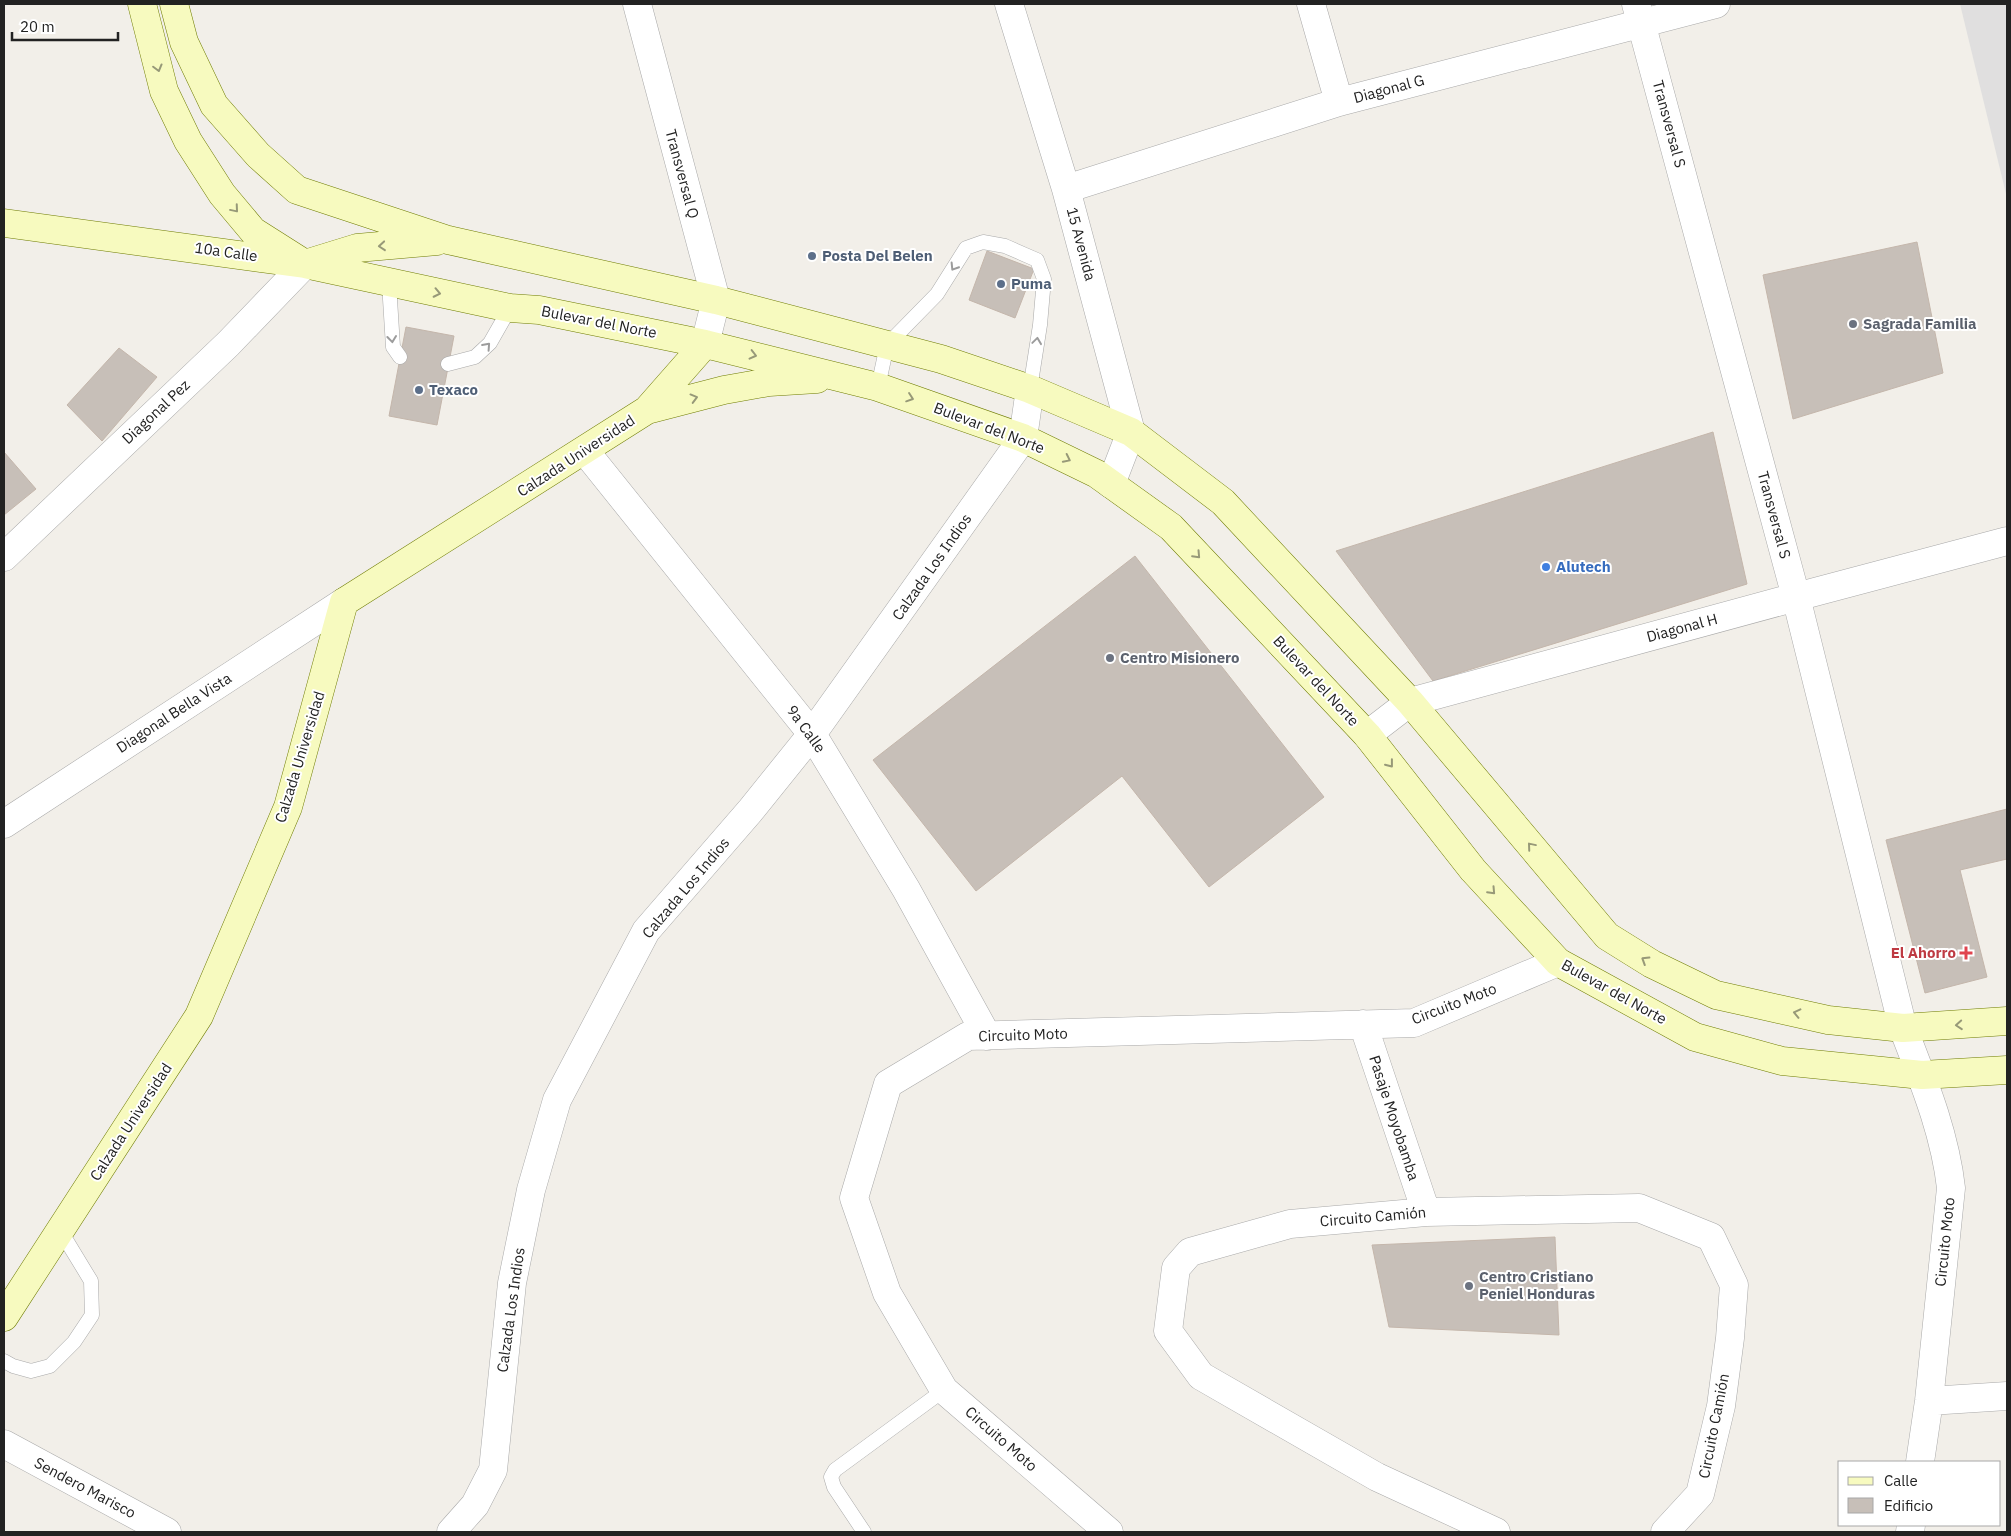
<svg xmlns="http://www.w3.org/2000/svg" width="2011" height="1536" viewBox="0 0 2011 1536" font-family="'IBM Plex Sans',sans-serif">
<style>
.residential{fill:#e0dfdf}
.building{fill:#c7bfb8;stroke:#c4b6ab}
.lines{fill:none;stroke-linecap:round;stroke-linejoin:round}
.lane-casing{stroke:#a9a9a9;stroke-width:15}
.street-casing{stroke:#a9a9a9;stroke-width:29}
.secondary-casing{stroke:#707d05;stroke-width:29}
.lane{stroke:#fff;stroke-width:14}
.street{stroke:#fff;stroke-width:28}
.secondary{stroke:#f7fabf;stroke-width:28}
.oneway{stroke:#979978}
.oneway2{stroke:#9c9c9c}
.service-dot{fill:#5c6f8a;stroke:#fff;stroke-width:2}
.worship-dot{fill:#6b7280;stroke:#fff;stroke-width:2}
.shop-dot{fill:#3f7fe0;stroke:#fff;stroke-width:2}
.health-dot{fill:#e0444e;stroke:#fff;stroke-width:2}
.labels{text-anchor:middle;stroke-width:4;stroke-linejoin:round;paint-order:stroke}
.street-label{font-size:15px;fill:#222;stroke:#fff}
.service-label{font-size:15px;font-weight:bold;fill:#4e5e75;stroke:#fff;text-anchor:start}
.worship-label{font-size:15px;font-weight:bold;fill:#5b616d;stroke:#fff;text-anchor:start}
.shop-label{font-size:15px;font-weight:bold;fill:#366cbe;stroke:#fff;text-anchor:start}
.health-label{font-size:15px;font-weight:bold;fill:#be3a42;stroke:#fff;text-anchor:end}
</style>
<rect width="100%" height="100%" fill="#f2efe9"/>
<path class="residential" d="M1960,4H2007V198Z"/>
<path class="building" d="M1917,242L1943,373L1793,419L1763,275Z
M987,251L1034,269L1015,318L969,300Z
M406,327L454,336L437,425L389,416Z
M119,348L157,377L102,441L67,405Z
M1713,432L1747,584L1433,681L1336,551Z
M4,452L36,489L4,515Z
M1135,556L1324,797L1209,887L1122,776L976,891L873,760Z
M2007,809V859L1960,870L1987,977L1925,993L1886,840Z
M1555,1237L1559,1335L1389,1327L1372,1245Z"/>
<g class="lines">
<g class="lane-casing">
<path id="lane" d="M389,283L393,347L400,357
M448,364L475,357L490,343L510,308
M878,387L887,345L937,294L966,248L983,242L1005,246L1037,260L1044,279L1040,325L1030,389
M4,1361L13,1366L31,1371L50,1366L74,1342L92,1315L91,1281L60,1230
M864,1532L834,1487L831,1477L835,1470L944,1390"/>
</g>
<g class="street-casing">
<path id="street" d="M637,4L716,300L705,344
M1009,4L1066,189L1131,432L1111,484
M1311,4L1339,102
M1636,4L1796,597L1903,1028C1923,1080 1945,1133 1951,1188L1929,1401L1920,1462
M1066,189L1339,102L1716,4
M585,451L812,734L906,889L987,1036
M4,557L228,344L305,264
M1367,735L1410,702L1796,597L2007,541
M4,824L344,602
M1363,1024L1426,1212
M1929,1401L2007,1396
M4,1444L167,1532
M451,1532L475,1505L493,1470L512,1283L531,1190L557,1100L646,931L750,811L812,734L1023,438L1030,389
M1109,1532L944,1390L887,1293L854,1198L888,1084L968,1036L1414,1023L1558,962
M1496,1532L1377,1477L1201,1376L1168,1331L1176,1268L1190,1252L1290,1224L1426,1212L1639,1208L1711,1237L1734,1285L1730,1338L1721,1406L1700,1494L1665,1532
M1910,1532L1911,1525"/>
</g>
<g class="secondary-casing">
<path id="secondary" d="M142,4L164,91L188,141L222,194L253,231L305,264L510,308L539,310L705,344L878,387L1023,438L1097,474L1171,527L1367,735L1473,870L1558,962L1695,1037L1782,1061L1922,1075L2007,1070
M174,4L184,42L214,105L258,155L297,190L448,240L716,300L941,359L1030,389L1131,432L1223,502L1410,702L1607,936L1652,964L1716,995L1828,1020L1903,1028L2007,1021
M4,223L305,264L357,248L437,241
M647,410L724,390L769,382L817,379
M4,1317L199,1016L288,807L344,602L647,410L705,344"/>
</g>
<use href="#lane" class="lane"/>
<use href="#street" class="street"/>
<use href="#secondary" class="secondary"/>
</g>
<defs><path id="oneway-chevron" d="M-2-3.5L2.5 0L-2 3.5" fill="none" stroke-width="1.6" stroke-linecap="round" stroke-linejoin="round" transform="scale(1.25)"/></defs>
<g class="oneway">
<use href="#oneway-chevron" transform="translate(158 68) rotate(75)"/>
<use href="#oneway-chevron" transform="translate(235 209) rotate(50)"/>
<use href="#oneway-chevron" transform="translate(382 246) rotate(175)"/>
<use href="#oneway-chevron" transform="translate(437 293) rotate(12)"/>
<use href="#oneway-chevron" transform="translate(753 355) rotate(14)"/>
<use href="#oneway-chevron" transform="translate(694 398) rotate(-15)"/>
<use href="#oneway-chevron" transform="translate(910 398) rotate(19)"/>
<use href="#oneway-chevron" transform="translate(1067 459) rotate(26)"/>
<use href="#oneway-chevron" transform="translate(1197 555) rotate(47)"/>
<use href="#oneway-chevron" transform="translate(1390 764) rotate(52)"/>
<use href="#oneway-chevron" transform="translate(1531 846) rotate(-130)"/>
<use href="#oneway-chevron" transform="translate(1492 891) rotate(47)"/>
<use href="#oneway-chevron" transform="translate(1645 960) rotate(-148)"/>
<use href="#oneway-chevron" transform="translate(1797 1013) rotate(-167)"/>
<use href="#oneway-chevron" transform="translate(1959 1025) rotate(176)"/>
</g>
<g class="oneway2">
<use href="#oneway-chevron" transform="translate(954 267) rotate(122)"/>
<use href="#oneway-chevron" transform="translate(392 339) rotate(83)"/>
<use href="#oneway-chevron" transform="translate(1037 341) rotate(-82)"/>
<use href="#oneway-chevron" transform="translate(487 346) rotate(-48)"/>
</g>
<g class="service-dot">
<circle cx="812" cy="256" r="5"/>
<circle cx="1001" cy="284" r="5"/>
<circle cx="419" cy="390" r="5"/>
</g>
<g class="worship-dot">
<circle cx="1853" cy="324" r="5"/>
<circle cx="1110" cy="658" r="5"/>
<circle cx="1469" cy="1286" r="5"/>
</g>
<circle class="shop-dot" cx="1546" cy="567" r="5"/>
<path class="health-dot" d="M1963.5 945.5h5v5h5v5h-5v5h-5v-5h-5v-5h5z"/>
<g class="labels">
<g class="street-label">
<text transform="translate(1389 89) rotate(-15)" y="5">Diagonal G</text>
<text transform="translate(1669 124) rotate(75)" y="5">Transversal S</text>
<text transform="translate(682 174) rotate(75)" y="5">Transversal Q</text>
<text transform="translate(1081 244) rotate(75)" y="5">15 Avenida</text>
<text transform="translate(226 252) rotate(8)" y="5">10a Calle</text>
<text transform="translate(599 322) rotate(11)" y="5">Bulevar del Norte</text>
<text transform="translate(156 412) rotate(-43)" y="5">Diagonal Pez</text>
<text transform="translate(989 428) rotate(21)" y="5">Bulevar del Norte</text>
<text transform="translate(576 456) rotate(-33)" y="5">Calzada Universidad</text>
<text transform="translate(1774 515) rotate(75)" y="5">Transversal S</text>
<text transform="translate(932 567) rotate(-55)" y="5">Calzada Los Indios</text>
<text transform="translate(1682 628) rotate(-15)" y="5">Diagonal H</text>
<text transform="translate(1316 681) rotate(47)" y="5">Bulevar del Norte</text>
<text transform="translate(174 713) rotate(-33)" y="5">Diagonal Bella Vista</text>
<text transform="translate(806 729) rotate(54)" y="5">9a Calle</text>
<text transform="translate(300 757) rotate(-73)" y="5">Calzada Universidad</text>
<text transform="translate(686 888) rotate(-50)" y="5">Calzada Los Indios</text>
<text transform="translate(1614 992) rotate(29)" y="5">Bulevar del Norte</text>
<text transform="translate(1454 1004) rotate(-21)" y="5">Circuito Moto</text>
<text transform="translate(1023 1035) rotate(-2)" y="5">Circuito Moto</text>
<text transform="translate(1394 1118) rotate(72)" y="5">Pasaje Moyobamba</text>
<text transform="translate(131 1122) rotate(-57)" y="5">Calzada Universidad</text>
<text transform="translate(1373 1217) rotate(-5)" y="5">Circuito Camión</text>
<text transform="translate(1945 1242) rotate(-84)" y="5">Circuito Moto</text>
<text transform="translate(511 1310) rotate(-82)" y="5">Calzada Los Indios</text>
<text transform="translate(1714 1426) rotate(-79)" y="5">Circuito Camión</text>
<text transform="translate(1001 1439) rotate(41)" y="5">Circuito Moto</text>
<text transform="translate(85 1488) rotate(28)" y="5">Sendero Marisco</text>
</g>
<g class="service-label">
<text x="822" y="261">Posta Del Belen</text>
<text x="1011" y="289">Puma</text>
<text x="429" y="395">Texaco</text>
</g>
<g class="worship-label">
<text x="1863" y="329">Sagrada Familia</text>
<text x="1120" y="663">Centro Misionero</text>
<text x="1479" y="1282">Centro Cristiano<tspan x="1479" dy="17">Peniel Honduras</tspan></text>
</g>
<g class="shop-label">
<text x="1556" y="572">Alutech</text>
</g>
<g class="health-label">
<text x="1956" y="958">El Ahorro</text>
</g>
</g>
<rect width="2011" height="1536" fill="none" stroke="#222222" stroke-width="10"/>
<rect x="1838" y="1461" width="162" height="65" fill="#ffffff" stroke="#a7a7a7"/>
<rect x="1848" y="1477" width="25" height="8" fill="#f7fabf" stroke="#a7a7a7"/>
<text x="1884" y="1486" font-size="15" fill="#222222">Calle</text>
<rect x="1848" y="1498" width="25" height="15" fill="#c7bfb8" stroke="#a7a7a7"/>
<text x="1884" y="1511" font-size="15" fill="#222222">Edificio</text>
<path d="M12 32v8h106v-8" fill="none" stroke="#222222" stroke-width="2.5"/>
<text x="20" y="32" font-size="15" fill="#222222" stroke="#ffffff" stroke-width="4" paint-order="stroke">20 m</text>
</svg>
